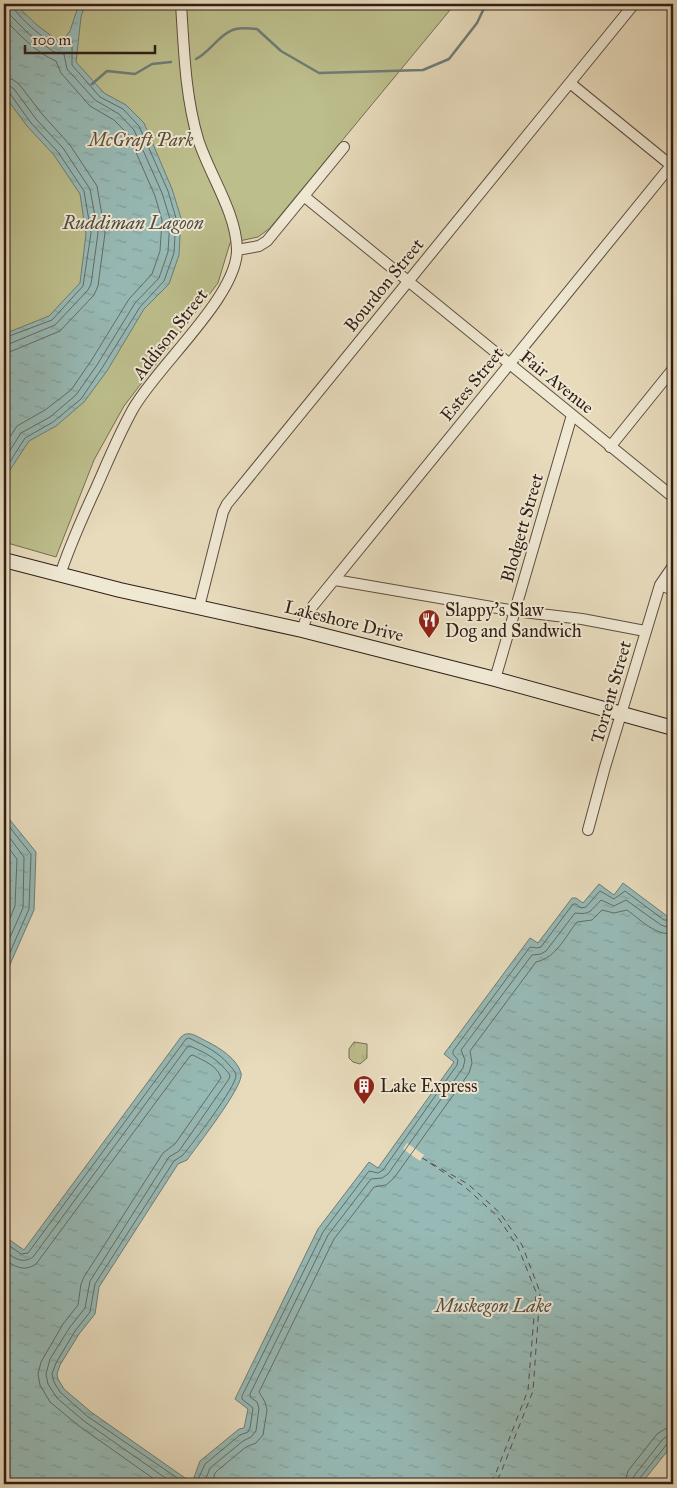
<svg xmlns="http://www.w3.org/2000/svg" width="677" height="1488" viewBox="0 0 677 1488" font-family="'IM FELL Great Primer',serif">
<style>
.grass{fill:url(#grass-tufts);stroke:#766e51}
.park{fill:#bcbe8c;stroke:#766e51}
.water{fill:url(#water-ripples);stroke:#6e7c76}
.pier{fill:#e7dbbc}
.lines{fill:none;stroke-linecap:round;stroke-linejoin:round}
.shore{stroke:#646c66;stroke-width:1}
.stream{stroke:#6e7c76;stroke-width:2.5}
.ferry{stroke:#504d46;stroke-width:1;stroke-dasharray:6 5;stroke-linecap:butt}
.street-casing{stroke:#5e4d40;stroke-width:12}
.secondary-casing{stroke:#311e16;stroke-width:16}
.street{stroke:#efe8d3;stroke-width:10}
.secondary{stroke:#efe8d3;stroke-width:14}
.labels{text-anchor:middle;stroke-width:4;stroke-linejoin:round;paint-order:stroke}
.park-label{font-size:18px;font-style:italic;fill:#5b4e39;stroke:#efe8d3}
.street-label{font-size:18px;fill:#311e16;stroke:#efe8d3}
.poi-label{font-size:18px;fill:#311e16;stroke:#efe8d3;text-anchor:start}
.water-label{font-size:19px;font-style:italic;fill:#504d46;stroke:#efe8d3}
</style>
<defs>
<pattern id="grass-tufts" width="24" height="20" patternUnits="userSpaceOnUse" patternTransform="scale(1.25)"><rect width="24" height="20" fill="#bcbe8c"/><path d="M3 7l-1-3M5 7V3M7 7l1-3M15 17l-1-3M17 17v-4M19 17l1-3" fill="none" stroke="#a2a378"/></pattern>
<pattern id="water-ripples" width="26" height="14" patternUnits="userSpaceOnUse" patternTransform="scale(1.25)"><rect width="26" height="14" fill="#97bab6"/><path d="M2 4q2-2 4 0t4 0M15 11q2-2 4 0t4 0" fill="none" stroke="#839f9c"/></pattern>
</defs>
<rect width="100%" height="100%" fill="#e7dbbc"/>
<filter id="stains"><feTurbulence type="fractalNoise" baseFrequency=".004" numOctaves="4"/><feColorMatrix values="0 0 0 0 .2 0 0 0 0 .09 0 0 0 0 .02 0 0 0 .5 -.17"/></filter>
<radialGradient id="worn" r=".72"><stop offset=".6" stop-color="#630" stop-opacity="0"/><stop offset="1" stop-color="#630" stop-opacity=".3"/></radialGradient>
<path class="grass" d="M354,1042L367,1044V1058L360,1064L353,1062L349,1058V1049Z"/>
<path class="park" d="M4,4H455L269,229L258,237L230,243L218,283L124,406L94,460L56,557L4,542Z"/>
<path class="water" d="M4,4H15L37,25L61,43L70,31L79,4H85L81,17L76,62L104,93L126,105L144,123L172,189L181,218L179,255L169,284L144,309L107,371L84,402L56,426L29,441L4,479V334L49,316L80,283L86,234L80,194L54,155L27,126L4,95Z
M4,817L10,820L36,852L34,910L4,978Z
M623,883L667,916L673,909V1444L641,1484H4V1236L24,1250L181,1037C189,1029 199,1038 208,1042C220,1048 237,1059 241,1073C245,1085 196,1147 187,1160L178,1164L99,1287L95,1314L79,1334L60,1365L57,1374L58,1379L64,1389L91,1412L185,1478L193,1480L200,1461L239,1429L244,1428L248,1409L235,1399L318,1229L369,1162L378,1168L454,1062L444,1054L530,938L538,943L572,898H576L583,903L599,884L614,895Z"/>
<path class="pier" d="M407,1143L424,1155L420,1161L403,1149Z"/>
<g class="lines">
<path class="shore" d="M4,19C19,34 36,53 56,61L61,73L90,106L114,120L128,134L155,196L162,220L160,251L152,274L129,299L91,361L71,390L45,410L17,426L4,446
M4,78L12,79L19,84L42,114L70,145L97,186L105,233L98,286L94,295L60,331L12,351L4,352
M4,85L10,86L14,89L36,119L63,148L90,189L98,233L91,284L88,290L55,325L9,344H4
M4,92L11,95L31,123L58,152L84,191L91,233L83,286L52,320L4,338
M4,460L21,433L50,417L76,395L97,365L135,303L159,278L168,252L170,219L162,193L134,130L119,114L95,100L67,69L64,54L54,52L29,34L8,13L6,4
M4,471L25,438L53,422L81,399L102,368L140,307L164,281L174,253L176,218L168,191L139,126L123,109L100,97L72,65V41H69L63,47C53,48 13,14 12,4
M4,822L7,824L31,854L29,909L4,966
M4,830L24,857L23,908L4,951
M4,842L17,859L15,906L4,932
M4,1242L21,1254L28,1253L186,1039L189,1038C205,1046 219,1052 230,1066C232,1068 236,1072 236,1075C237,1086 192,1144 183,1155L174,1161L95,1284L90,1312L75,1331L56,1363L52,1374L54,1382L60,1392L87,1416L186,1484
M4,1250C13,1257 21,1265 33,1257L188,1046H190C208,1054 218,1059 230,1075L229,1079L179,1151L169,1157L90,1281L85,1308L70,1327L50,1359L46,1374L48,1384L57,1398L84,1421L174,1484
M4,1259C15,1267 24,1272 36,1264L190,1056L193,1055C204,1061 218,1066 221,1078L175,1144L163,1153L84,1277L81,1284L78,1305L63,1324L41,1362L38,1374L40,1385L50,1402L79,1426L161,1484
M196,1484L205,1464L240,1435L248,1432L250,1428L253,1408L242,1399V1396L323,1232L369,1171L378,1173L383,1170L457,1065L458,1060L453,1054V1051L530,947L537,948L541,947L573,904H576L581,908L586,907L600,891L614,899L625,891L664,920H669L673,917
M204,1484L210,1468L243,1441L251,1437L256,1431L259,1408L257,1402L250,1397V1394L328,1235L371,1179L382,1178L388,1174L463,1068L465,1060L461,1050L532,955L541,954L546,951L575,913C591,915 590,911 601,900L614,906L626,900L661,925L667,927L673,925
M212,1484L215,1473L218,1470L246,1447L256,1443L263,1435L267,1410L265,1402L259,1392L334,1239L374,1187L386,1185L394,1178L469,1073L472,1063L470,1051L536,962C557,957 564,938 577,922L592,920L602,910L614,913L627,910C640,919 656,937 673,933
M624,1484L628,1471L657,1434L665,1429L673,1427
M631,1484L634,1476L663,1439L668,1436L673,1435
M638,1484L639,1479L667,1444L673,1441"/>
<path class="stream" d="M196,59C210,52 221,32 236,29C242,27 251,29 257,29L281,51L319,73L423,70L449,59L477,23L486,4
M92,84L107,71L135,74L152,64L171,62"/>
<path class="ferry" d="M422,1158L468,1184L500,1213L522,1245L540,1292L533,1391L500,1475L494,1484
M430,1163L465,1187L497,1216L518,1247L536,1292L528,1390L496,1473L489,1484"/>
<g class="street-casing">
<path id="street" d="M570,83L673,167
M305,197L673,497
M237,250L259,246L267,241L344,147
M610,447L673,369
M60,575C70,545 83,516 96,488C108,461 119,434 133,409C157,366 238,296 237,249C236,212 209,174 198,139C185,95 184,49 181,4
M335,580L515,611L582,619L645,631
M660,585L673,590
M199,607L223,512L227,504L634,4
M302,630L307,616L312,607L673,163
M495,679L572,415
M588,830L605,767L660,585L673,566"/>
</g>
<g class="secondary-casing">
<path id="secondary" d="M4,560L120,590L302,630L495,679L673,728"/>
</g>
<use href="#street" class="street"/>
<use href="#secondary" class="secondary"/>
</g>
<defs>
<g id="restaurant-pin" transform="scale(1.125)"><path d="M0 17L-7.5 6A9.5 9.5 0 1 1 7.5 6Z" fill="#8f2418" stroke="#efe8d3"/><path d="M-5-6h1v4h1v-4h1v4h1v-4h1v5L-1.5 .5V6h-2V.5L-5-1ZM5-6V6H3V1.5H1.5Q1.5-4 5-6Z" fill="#fff"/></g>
<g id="building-pin" transform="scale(1.125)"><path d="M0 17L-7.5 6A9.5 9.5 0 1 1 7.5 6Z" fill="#8f2418" stroke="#efe8d3"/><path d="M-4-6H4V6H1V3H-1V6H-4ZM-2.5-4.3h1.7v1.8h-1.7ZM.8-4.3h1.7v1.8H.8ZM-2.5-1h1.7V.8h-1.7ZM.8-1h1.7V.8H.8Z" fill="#fff"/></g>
</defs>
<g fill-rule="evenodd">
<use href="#restaurant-pin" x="429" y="620"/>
<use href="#building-pin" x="364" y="1086"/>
</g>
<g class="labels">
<g class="park-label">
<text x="141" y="146">McGraft Park</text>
</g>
<g class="street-label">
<text transform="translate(384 285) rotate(-51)" y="6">Bourdon Street</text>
<text transform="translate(170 334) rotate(-52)" y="6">Addison Street</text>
<text transform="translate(557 382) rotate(39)" y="6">Fair Avenue</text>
<text transform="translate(472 384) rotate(-51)" y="6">Estes Street</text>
<text transform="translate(522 528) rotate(-74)" y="6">Blodgett Street</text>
<text transform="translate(344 621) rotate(14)" y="6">Lakeshore Drive</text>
<text transform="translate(611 692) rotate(-74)" y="6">Torrent Street</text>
</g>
<g class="poi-label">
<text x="445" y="616">Slappy’s Slaw<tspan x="445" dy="21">Dog and Sandwich</tspan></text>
<text x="380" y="1092">Lake Express</text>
</g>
<g class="water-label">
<text x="133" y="229">Ruddiman Lagoon</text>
<text x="493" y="1312">Muskegon Lake</text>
</g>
</g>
<rect width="677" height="1488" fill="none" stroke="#e7dbbc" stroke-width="20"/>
<rect x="5" y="5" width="667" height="1478" fill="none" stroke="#311e16" stroke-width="2.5"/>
<rect x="10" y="10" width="657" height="1468" fill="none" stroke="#311e16"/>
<path d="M25 45v8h130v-8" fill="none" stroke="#311e16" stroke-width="2.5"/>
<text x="32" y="45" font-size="15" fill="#311e16" stroke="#efe8d3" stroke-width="4" paint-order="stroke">100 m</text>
<rect width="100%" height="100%" filter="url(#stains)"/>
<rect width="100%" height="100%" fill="url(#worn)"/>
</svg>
